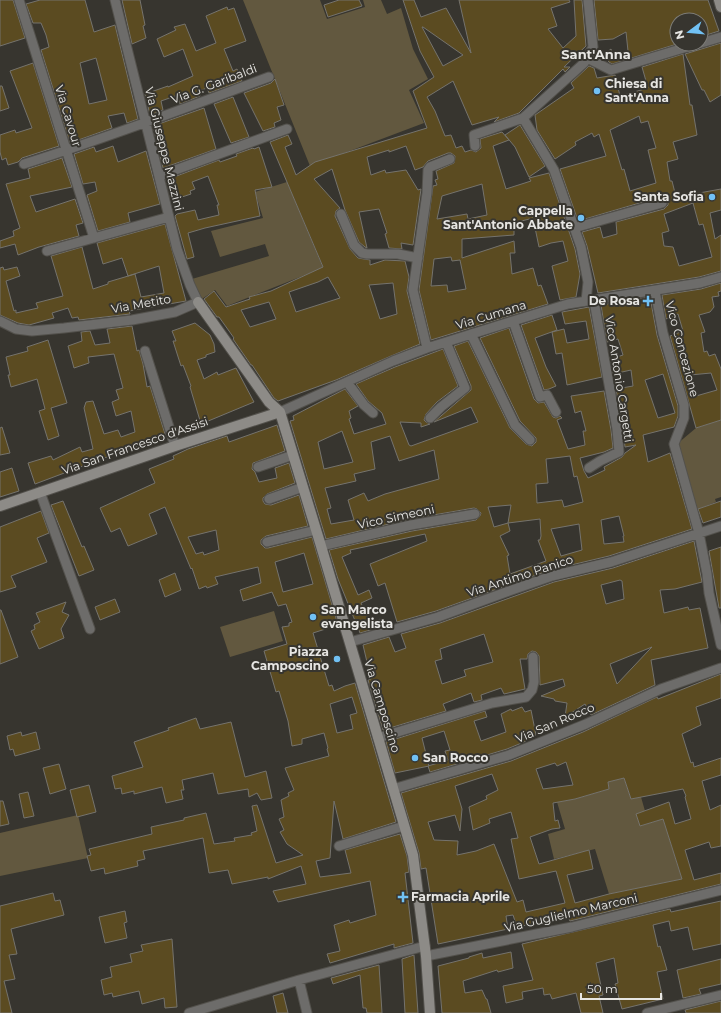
<svg xmlns="http://www.w3.org/2000/svg" width="721" height="1013" viewBox="0 0 721 1013" font-family="Montserrat,sans-serif">
<style>
.green{fill:#62583f}
.building{fill:#5b4b21;stroke:#75736d;fill-rule:evenodd}
.lines{fill:none;stroke-linecap:round;stroke-linejoin:round}
.street-casing{stroke:#53514c;stroke-width:11}
.secondary-casing{stroke:#53514c;stroke-width:12}
.street{stroke:#6d6c6a;stroke-width:9}
.secondary{stroke:#8d8b87;stroke-width:10}
.poi-dot{fill:#71c1f4;stroke:#37352f;stroke-width:1.5}
.labels{text-anchor:middle;stroke-width:4;stroke-linejoin:round;paint-order:stroke}
.street-label{font-size:12px;fill:#e7e6e3;stroke:#37352f}
.poi-label{font-size:12px;font-weight:bold;fill:#e7e6e3;stroke:#37352f;text-anchor:start}
.neighbourhood-label{font-size:13px;font-weight:bold;fill:#e7e6e3;stroke:#37352f}
</style>
<rect width="100%" height="100%" fill="#37352f"/>
<path class="green" d="M243,0H320L327,19L365,7L363,0H381L387,14L401,8L413,49L428,79L409,90L424,123L310,166Z
M287,182L323,268L227,306L215,290L202,299L192,279L269,256L265,244L220,257L211,231L263,218L255,192Z
M721,420V497L715,499L716,502L696,510L677,444L696,428Z
M274,611L283,641L230,657L220,627Z
M624,778L631,799L641,797L645,811L640,826L663,819L682,879L609,894L595,849L554,859L548,834L565,829L557,802L575,799L609,789L608,782Z
M78,815L88,858L0,876V833Z"/>
<path class="building" d="M0,0H13L25,38L0,46Z
M40,0H85L94,32L115,25L138,119L127,123L124,113L108,116L112,128L70,143L41,50L49,47L46,35L41,23H33L26,4ZM96,58L107,100L89,104L80,63Z
M122,0H140L145,25L143,26L146,38L132,44Z
M339,0H359L362,6L328,17L324,5Z
M403,0H414L421,17L446,8L471,53L459,0H569L570,2L551,8L557,26L548,29L563,48L576,36L574,0H582L586,46L564,67H570L565,72L563,69L519,113L494,122L499,117L472,125L453,81L427,97L435,111L445,136L451,135L456,148L462,146L465,152L471,150L476,152L481,148L480,139L502,132L509,140L493,146L506,189L531,181L529,178L549,173L575,249L580,274L576,297L560,300L552,266L568,261L563,241L551,243L539,247L533,218L514,223V235L462,239V258L514,241L515,253H510L512,274L533,268L538,286L541,285L548,304L431,340L419,290L433,186L437,185L435,180L438,179L436,171L454,163L455,156L451,153H448L428,161L423,167L415,170L406,146L389,152V150L367,157L371,175L385,170L386,173L406,170L418,190L421,189L413,245L401,243L402,249L389,248L385,234L387,233L379,209L359,212L367,248L365,247L359,242L345,210L332,169L314,179L340,208L336,211L335,216L350,249L358,258L370,260V265L385,260L405,261L409,277L407,291L420,344L391,356L336,380L278,401L274,398L252,365H251L233,339L234,338L219,317H217L204,299L214,291L226,307L250,299L249,297L271,291L323,267L270,142L288,135L292,144L285,147L296,175L315,162L427,128L413,91L434,77L420,51ZM422,27H423L463,55L443,66ZM482,184L487,215L468,219L467,214L437,219L442,196ZM451,257L452,261L460,260L466,289L448,292L447,285L431,286L434,259ZM328,277L340,298L296,312L289,292L318,282ZM393,283L397,314L380,319L369,285ZM269,302L276,319L250,327L241,310Z
M594,0H708L719,31L703,36L701,31V20H677V44L612,64L609,62L603,55L611,49L613,55L628,51L626,32L613,39L598,40Z
M227,7L228,10L234,8L246,41L224,49L233,71L237,69L242,81L209,93L207,88L199,91L200,96L180,104L178,95L161,101L163,110L150,115L145,94L168,86V87L193,76L183,49L164,57L157,39L176,30L174,27L185,24L196,51L216,43L206,16Z
M721,43V95L710,102L704,90H702L685,54Z
M683,54L690,105H692L697,135L673,142L678,159L667,162L670,181H672L675,193H677L678,198L687,194L688,195L721,189V210L710,213L715,239L721,235V271L699,277L598,293L587,246L582,232L600,227L603,238L617,234L616,222L664,209L668,205V201L664,197H660L578,221L560,169L606,156L599,134L594,137L592,133L575,142L576,145L555,159L537,130L535,115L574,88L571,83L589,66L594,68L597,78L615,75L620,96L648,88L642,67ZM639,116L641,123L648,121L656,148L648,150L656,183L630,191L624,169L622,170L610,130ZM693,203L699,225L703,224L712,257L679,266L673,247L664,246L662,233L669,231L664,214Z
M33,63L59,146L22,158L18,162L8,165L6,158L2,160L0,152V135L15,130L16,133L32,128L10,71Z
M275,79L284,105L277,107L281,120L274,123L275,127L263,131L244,93L271,83Z
M0,86H2L9,108L0,111Z
M233,97L249,137L231,143L214,104Z
M204,108L216,149L163,168L153,126Z
M520,125L545,166L529,177L515,147L505,135Z
M113,146L118,162L146,151L160,204L128,213L130,222L98,231L87,195L97,191L95,182L83,184L74,154L94,147L96,152Z
M259,147L272,187L255,190L260,216L205,228L188,233L194,257L187,259L175,216L177,214L195,210L198,220L219,215L217,205H219L208,176L192,182L195,189L190,191L191,194L182,197L181,195L170,198L166,180L219,160L220,162L237,156L236,154L253,148L254,149Z
M62,158L72,187L30,196L36,212L75,199L83,223L76,225L79,236L39,247L18,255L15,244L0,248V241L14,236L13,231L20,228L6,184L30,178L28,169Z
M165,224L186,301L129,311L130,314L79,320L78,317L72,318L68,308L52,313L54,318L29,325L18,323L0,315V268L3,267L4,270L17,267L20,276L6,281L14,311L16,310V313L38,308L36,303L63,296L51,256L82,247L93,289L108,284V282L135,274L141,297L164,293L159,266L128,276L122,258L103,264L97,243Z
M721,283V291L718,292L719,296L712,297L714,307L710,312L699,315L705,332L701,333L704,352L707,351L709,356L715,354L721,369V420L696,428L670,336L683,331L678,314L666,319L662,295L701,289ZM711,373L717,390L696,396L690,375Z
M650,297L657,335L678,406V416L674,427L643,435L648,462L670,453L692,529L609,556L550,570L436,611L397,622L385,583L378,586L370,564L427,541L425,534L350,550L351,553L342,557L358,595L369,590L372,598L361,603L370,622L381,619L384,626L360,633L338,579L329,550L412,531L476,520L480,516L481,513L477,509L474,508L410,519L326,539L290,421L294,420L293,416L345,389L358,406L349,411L351,418L349,419L354,434L386,424L382,413L368,401L356,384L395,367L443,349L458,386L437,402L426,414L424,420L426,422L430,424L421,427V423L400,422L409,445L411,446L478,422L471,407L434,422L471,390V386L454,346L468,341L510,428L526,444L532,446L536,442V438L520,421L480,338L509,328L534,399L538,403L544,402L553,417L556,418L560,416L562,418L557,420L568,449L585,445L583,431H586L581,411L575,413L571,396L604,391L611,430L613,448L604,452L580,458L584,471L588,478L605,470L604,467L622,457L625,453L636,445L625,447L623,428L616,389L633,386L631,370L613,374L611,359L623,355L618,339L607,342L601,305ZM663,374L675,413L658,418L645,380ZM342,431L353,462L324,469L318,442ZM390,436L399,461L434,450L439,479L385,494L368,501L364,493L348,500L354,520L331,524L327,509L331,508L325,488L356,481L354,474L375,469L371,442ZM570,456L574,477L577,476L583,502L564,507L562,500L537,503L536,484L548,483L546,459ZM511,505L508,523L540,519L541,536L540,540H538L546,561L510,574L507,556L509,555L500,536L510,531L508,523L494,527L488,507ZM619,516L624,536H623L624,542L604,544L601,520ZM579,524L582,550L561,556L551,529Z
M589,307L602,377L567,385L562,353L556,354L552,332L564,329L567,343L589,339L586,321L565,324L562,312Z
M552,315L557,330L535,338L546,367L556,386L549,389L544,390L521,325Z
M195,323L210,335L214,344L215,352L206,355V357L197,360L204,379L217,372L218,375L236,368L254,402L201,424L190,387L191,386L183,365L181,366L173,341H176L172,331Z
M132,326L137,351L139,350L143,364L147,387L150,386L166,437L131,448L35,484L28,463L51,456L53,460L80,447L82,452L93,449L84,408L86,402L93,401L104,434L118,430L121,437L135,432L131,411L116,416L112,402L119,399L116,390L123,388L114,354L88,357L89,363L74,368L68,346L82,341L81,332L90,331L95,345L110,343L107,329Z
M48,340L67,403L51,408L59,436L48,440L39,411L45,409L37,379L11,387L8,375H10L6,357L28,351L27,347Z
M277,425L285,451L256,462L253,463L252,469L255,472L259,482L277,478L275,468L289,463L295,483L267,494L263,498V501L265,504L271,505L299,495L308,526L266,536L261,540V544L265,548H268L312,537L338,625L313,633L329,686L332,685L334,691L345,686L355,683L396,822L343,839L334,801L330,858L316,861L320,877L351,873L345,850L400,834L407,856L409,872L405,873L413,943L394,948V944L330,963L327,954L340,951L334,925L349,920L350,923L376,915L370,881L278,902L273,891L306,884L301,866L268,879V877L232,884L228,870L209,873L203,838L143,851L145,859L137,861L138,866L105,874L104,868L91,871L87,856L91,855L89,849L152,834L151,827L184,820V818L206,813L214,844L235,841L234,838L252,835L251,833L257,831L252,806L257,805L276,863L303,855L287,844L280,832L284,830L279,819L284,817L281,800L289,796L288,793L294,790L285,768L329,756L327,749L328,748L324,733L302,739V744L292,746L288,721L279,691L276,692L264,651L287,644L282,627L289,626V623L292,622L286,604L278,606L272,592L243,601L240,590L261,583L258,567L215,577L218,584L207,588L206,586L199,589L192,568L191,569L165,507L149,514L157,534L128,546L120,528L111,532L100,508L155,483L149,469L174,459L173,456L188,449L227,436L229,442ZM216,530L219,550L204,555L203,552L196,554L188,537ZM304,553L313,584L283,592L275,562ZM352,697L357,713L350,715L353,729L337,733L330,704Z
M2,427L10,453L0,455V428Z
M12,468L19,491L0,497V472Z
M63,501L82,547L84,546L94,570L79,576L51,505Z
M721,501V517L703,523L698,509Z
M41,511L49,533L37,538L47,562L11,576L16,587L0,592V527Z
M694,541L702,582L675,589L660,590L664,613L688,607L689,610L700,608L708,648L651,660L655,685L591,715L585,704L565,717L567,703L555,701L554,699L541,696L565,686L563,679L540,685L539,656L536,652L532,651L528,654L527,659H520L525,689L504,694L501,688L481,695L482,700L474,702L471,693L443,704L446,711L383,730L368,680L371,679L363,645L389,637L395,652L406,648L401,634L440,623L554,582L613,568ZM620,580L622,581L624,599L606,604L601,585ZM484,634L493,662L464,670L466,676L442,684L435,661L442,659L440,649ZM652,647L649,650L617,684L610,664Z
M721,547V608H719L709,551Z
M175,573L181,590L165,597L159,580Z
M115,599L120,612L100,620L95,607Z
M66,602L62,612L69,615L61,629L64,638L39,649L31,631L35,629L34,625L40,622L36,613Z
M0,610H1L18,657L0,664Z
M721,674V698L696,707L701,725L682,734L691,763L693,762L694,767L721,758V775L702,781L710,810L721,805V846L711,848L709,842L685,850L694,880L721,873V884L570,921L568,917L517,927L513,915L506,916L508,929L438,944L426,868L421,869L419,853L401,793L511,761L583,732L657,697L658,699ZM566,762L573,785L543,789L536,769L555,763L557,766ZM492,774L498,790L486,796L487,799L469,807L473,830L490,823L489,819L511,812L518,838L511,839L519,879L556,871L565,903L526,912L523,900L517,902L494,844L476,851L457,855L458,841L434,840L428,822L455,815L460,831L462,809L455,786ZM624,778L631,799L683,789L686,796L685,797L691,819L675,824L669,802L636,814L640,826L663,819L682,879L609,894L575,903L567,875L593,869L589,850L539,864L530,837L552,829L560,828L558,820L555,821L553,803L575,799L609,789L608,782Z
M522,707L525,712L531,710L536,735L524,742L507,749L430,772L428,766L448,760L445,751L450,750L444,731L422,738L429,766L395,773L386,742L485,711L487,717L474,721L481,741L506,732L501,714L511,709L512,711Z
M196,718L200,729L231,722L245,777L266,771L272,798L261,800L257,793L249,797L248,789L218,794L213,773L182,780L184,790H181L183,799L166,803L162,787L134,794V791L122,794L121,788L115,789L112,776L143,767L134,742L169,730L168,728Z
M21,732L22,736L36,732L40,749L15,756L13,749L10,750L7,736Z
M59,764L66,789L50,794L43,768Z
M89,785L96,812L77,817L70,790Z
M28,792L34,816L24,818L19,794Z
M0,801H3L9,824L0,826Z
M53,893L55,901L60,900L64,915L11,929L17,954L9,955L15,979L4,981L12,1013H0V906Z
M721,901V944L693,950L688,927L671,931L669,921L653,925L658,947L660,946L667,970L657,972L663,999L622,1009L615,984L618,983L614,958L596,963L603,995L599,996L603,1013H581L576,993L552,999L550,994L544,995L543,988L522,992L523,999L506,1003L503,986L533,980L522,944L670,909L671,912Z
M125,911L127,922L124,923L127,938L105,943L99,917Z
M172,939L177,1007L165,1008L164,998L142,1004L139,991L113,997L112,993L104,995L101,980L112,977L110,967L132,962L130,954L143,951L141,945Z
M511,952L513,968L498,972L497,970L463,981L465,993L482,990L486,999H487L491,1013H442L438,966L469,958V957L482,953L483,958Z
M414,955L418,1013H405L402,959Z
M721,959V984L699,989L701,994L683,998L677,970Z
M379,965L382,1013H367L366,1008H363L360,975L333,984L331,978Z
M283,993L288,1013H277L273,996Z
M721,1001V1013H686L685,1010Z"/>
<g class="lines">
<g class="street-casing">
<path id="street" d="M19,0L94,238
M701,43L721,37
M587,58L611,70L697,44
M523,118L554,170L581,247L588,282L586,301
M475,146L474,135L523,118L584,63L593,47L588,0
M24,164C107,138 188,107 269,77
M159,176L287,129
M341,214L354,245L362,253L367,254H398L418,258
M574,228L662,203
M47,251L169,217
M655,291L663,333L684,405V418L674,444L699,533L707,574L709,593L721,645
M0,321L16,329L32,331L64,328L132,320L175,312L198,302L190,285L177,249L115,0
M513,321L540,397L547,395L556,412
M471,334L515,425L530,440
M427,348L413,290L427,193L428,170L430,167L450,159
M145,351L175,446
M347,382L364,405L373,413
M280,412L393,361L427,348L513,321L568,304L700,283L721,277
M430,418L441,407L465,388L446,342
M258,467L293,455
M589,468L600,461L619,452L617,429L594,301
M40,492L90,629
M269,499L303,487
M267,542L316,530
M321,546L411,525L475,514
M350,642L438,617L509,591L552,576L611,562L721,526
M378,738L492,703L526,697L532,690L534,682L533,657
M393,789L509,755L586,724L661,689L721,668
M339,846L404,826
M426,956L572,927L721,890
M299,980L307,1013
M189,1013L299,980L425,946
M647,1013L721,995"/>
</g>
<g class="secondary-casing">
<path id="secondary" d="M719,0L721,7
M198,302L269,402L280,412L321,546L413,855L426,956L430,1013
M0,506L175,446L280,412"/>
</g>
<use href="#street" class="street"/>
<use href="#secondary" class="secondary"/>
</g>
<g class="poi-dot">
<circle cx="597" cy="91" r="4"/>
<circle cx="712" cy="197" r="4"/>
<circle cx="581" cy="218" r="4"/>
<path d="M646 295h4v4h4v4h-4v4h-4v-4h-4v-4h4z"/>
<circle cx="313" cy="617" r="4"/>
<circle cx="337" cy="659" r="4"/>
<circle cx="415" cy="758" r="4"/>
<path d="M401 891h4v4h4v4h-4v4h-4v-4h-4v-4h4z"/>
</g>
<g class="labels">
<g class="street-label">
<text transform="translate(214 84) rotate(-21)" y="4">Via G. Garibaldi</text>
<text transform="translate(68 116) rotate(73)" y="4">Via Cavour</text>
<text transform="translate(164 149) rotate(76)" y="4">Via Giuseppe Mazzini</text>
<text transform="translate(141 304) rotate(-10)" y="4">Via Metito</text>
<text transform="translate(491 315) rotate(-17)" y="4">Via Cumana</text>
<text transform="translate(682 349) rotate(75)" y="4">Vico Concezione</text>
<text transform="translate(619 379) rotate(81)" y="4">Vico Antonio Cargetti</text>
<text transform="translate(135 446) rotate(-19)" y="4">Via San Francesco d'Assisi</text>
<text transform="translate(396 517) rotate(-12)" y="4">Vico Simeoni</text>
<text transform="translate(520 576) rotate(-18)" y="4">Via Antimo Panico</text>
<text transform="translate(382 706) rotate(73)" y="4">Via Camposcino</text>
<text transform="translate(555 723) rotate(-23)" y="4">Via San Rocco</text>
<text transform="translate(571 913) rotate(-13)" y="4">Via Guglielmo Marconi</text>
</g>
<g class="poi-label">
<text x="605" y="88">Chiesa di<tspan x="605" dy="14">Sant'Anna</tspan></text>
<text x="704" y="201" text-anchor="end">Santa Sofia</text>
<text x="573" y="215" text-anchor="end">Cappella<tspan x="573" dy="14">Sant'Antonio Abbate</tspan></text>
<text x="640" y="305" text-anchor="end">De Rosa</text>
<text x="321" y="614">San Marco<tspan x="321" dy="14">evangelista</tspan></text>
<text x="329" y="656" text-anchor="end">Piazza<tspan x="329" dy="14">Camposcino</tspan></text>
<text x="423" y="762">San Rocco</text>
<text x="411" y="901">Farmacia Aprile</text>
</g>
<g class="neighbourhood-label">
<text x="596" y="59">Sant'Anna</text>
</g>
</g>
<g transform="translate(689 32) rotate(254)"><circle r="19" fill="#37352f" stroke="#7d7c77"/>
<path d="M0-3L7 15L0 10L-7 15Z" fill="#71c1f4"/>
<text y="-6" font-size="11" font-weight="bold" text-anchor="middle" fill="#e7e6e3">N</text>
</g>
<path d="M581 993v6h80v-6" fill="none" stroke="#e7e6e3" stroke-width="2"/>
<text x="587" y="993" font-size="12" fill="#e7e6e3" stroke="#37352f" stroke-width="3" paint-order="stroke">50 m</text>
</svg>
